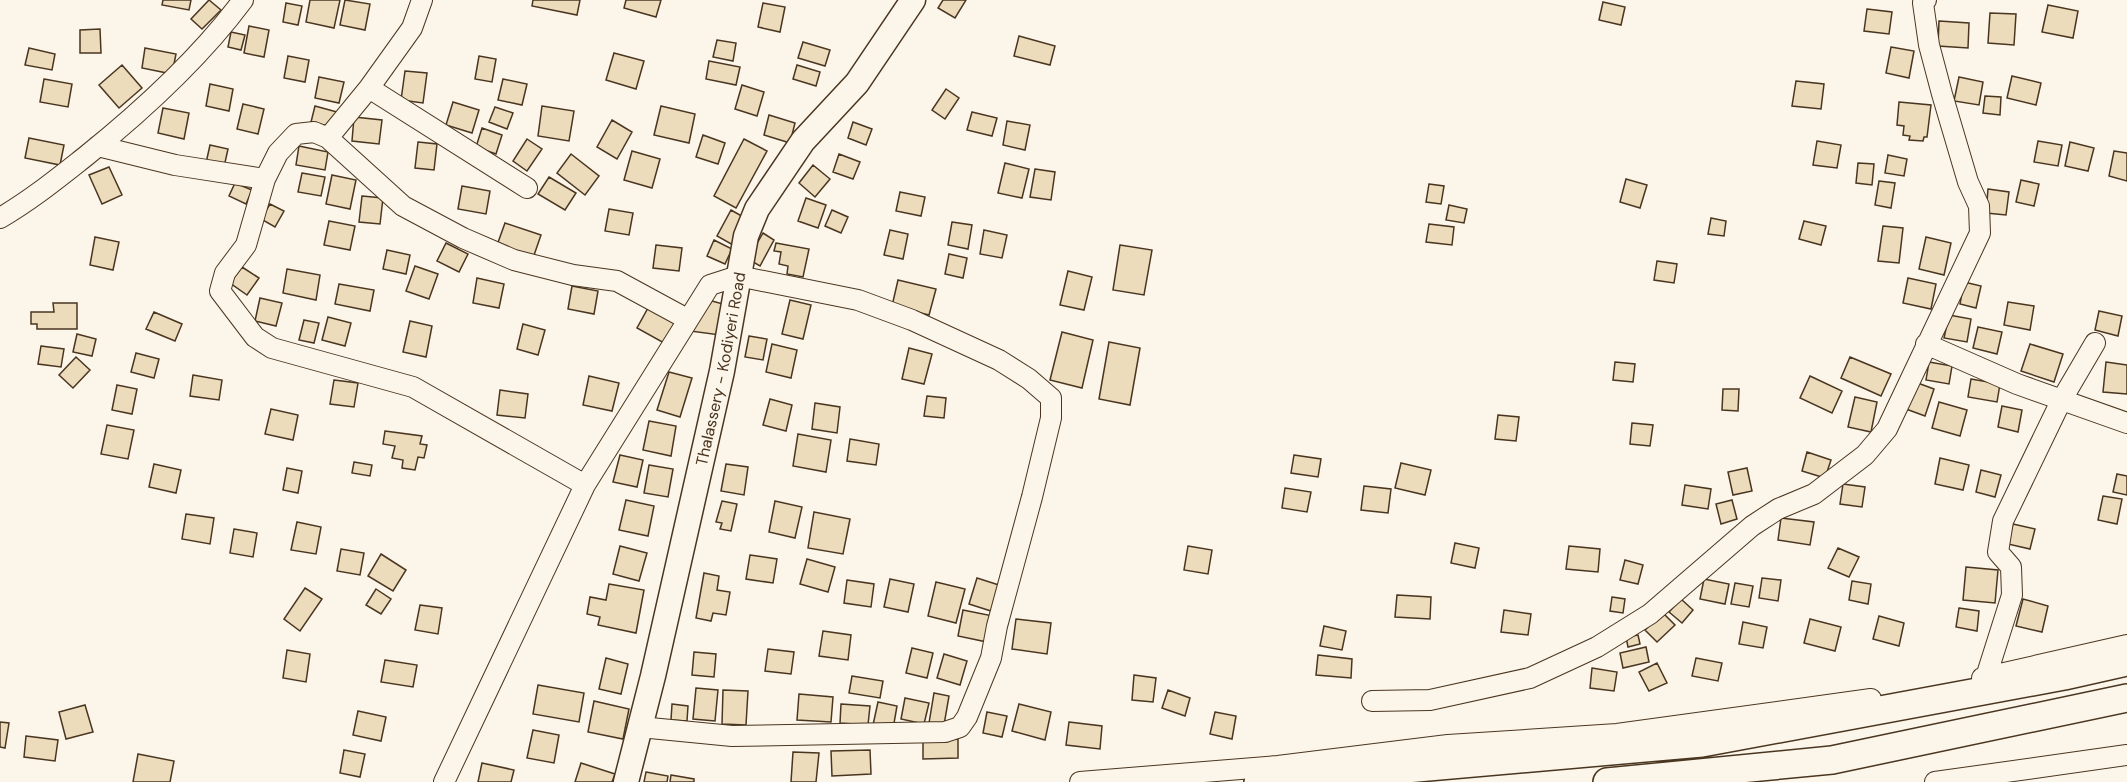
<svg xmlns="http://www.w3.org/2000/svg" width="2127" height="782" viewBox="0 0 2127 782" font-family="'DM Sans',sans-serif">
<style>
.building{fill:#ecdcbc;stroke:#4a3520;stroke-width:1.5}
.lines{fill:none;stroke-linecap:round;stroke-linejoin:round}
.minor-casing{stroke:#4a3520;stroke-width:22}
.major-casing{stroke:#4a3520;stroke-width:27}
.highway-casing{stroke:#4a3520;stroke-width:30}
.minor{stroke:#fbf6e9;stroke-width:20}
.major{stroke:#fbf6e9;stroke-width:24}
.highway{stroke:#fbf6e9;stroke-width:27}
.labels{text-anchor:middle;stroke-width:4.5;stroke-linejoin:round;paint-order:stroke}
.street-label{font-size:16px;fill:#4a3520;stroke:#fbf6e9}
</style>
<rect width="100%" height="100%" fill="#fbf6e9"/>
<path class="building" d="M163,0H191L189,10L162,5Z
M209,0L221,10L202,29L191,19Z
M310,0H340L334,28L306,22Z
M345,0L370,4L365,30L340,25Z
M533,0H580L577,15L532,6Z
M626,0H661L656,17L624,8Z
M943,0H966L955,18L938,8Z
M1603,2L1625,7L1621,25L1599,20Z
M286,3L302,6L298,25L283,22Z
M763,3L785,7L780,32L758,27Z
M2048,5L2078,11L2073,38L2042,32Z
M1867,9L1892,12L1889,34L1864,31Z
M1990,13L2016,14L2014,45L1988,43Z
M1939,21L1969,23L1968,48L1938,46Z
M249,26L269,30L264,57L244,53Z
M100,29L101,53H80V30Z
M231,32L245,35L241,50L228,47Z
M1019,36L1055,46L1050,65L1014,56Z
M717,40L736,43L733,61L713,57Z
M803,42L830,50L825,66L798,58Z
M1891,47L1914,51L1909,78L1886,73Z
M29,48L55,54L52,70L25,65Z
M145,48L176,54L172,74L142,68Z
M614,53L644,61L636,89L606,80Z
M288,56L309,60L305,82L284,78Z
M479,56L496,59L492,82L475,79Z
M709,61L740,67L736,85L706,79Z
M122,65L142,88L119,108L99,85Z
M797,65L820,72L816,86L793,79Z
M405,71L427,73L423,103L401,100Z
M2012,76L2041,83L2036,105L2007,98Z
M319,77L344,82L339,103L315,98Z
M1959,77L1983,82L1979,105L1954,101Z
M44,79L72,84L68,107L40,102Z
M503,79L527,84L522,105L498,100Z
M1796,81L1824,84L1821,109L1792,106Z
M210,84L233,89L229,111L206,106Z
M742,85L764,92L757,116L735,109Z
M946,89L959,98L945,119L932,110Z
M1985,96L2001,97L2000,115L1983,113Z
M453,102L479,110L472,133L446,125Z
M1899,102L1931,105L1927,137H1924L1923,141L1909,140L1910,136L1903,135L1904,126L1897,125Z
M243,104L264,109L258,134L237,129Z
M315,106L337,112L333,127L311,122Z
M542,106L574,111L569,141L538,136Z
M661,106L695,114L689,143L654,135Z
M495,107L513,113L507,129L489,122Z
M163,108L189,113L184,139L158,133Z
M972,112L997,118L992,136L967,130Z
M769,115L795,123L790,143L764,135Z
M354,117L382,120L379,144L352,141Z
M612,120L632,132L617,159L597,147Z
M1007,121L1030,125L1025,150L1003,145Z
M853,122L872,129L866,145L848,138Z
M482,128L502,135L496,154L476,147Z
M703,135L725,143L718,164L696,157Z
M29,138L64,145L60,165L25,158Z
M527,139L542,149L527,171L513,161Z
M744,139L767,151L736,208L714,196Z
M1817,141L1841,145L1837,168L1813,165Z
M2038,141L2062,145L2058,166L2034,162Z
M418,142L437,144L434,170L415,168Z
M2070,142L2094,148L2088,171L2065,166Z
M210,145L228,149L224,167L206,163Z
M299,146L328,152L325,170L296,165Z
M632,151L660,159L652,188L624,180Z
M2114,151L2127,153V181L2109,176Z
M571,154L599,176L585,195L557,173Z
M839,154L860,162L853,179L833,172Z
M1888,155L1907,159L1904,176L1885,173Z
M1005,163L1029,169L1022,198L998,193Z
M1858,163L1874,164L1872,185L1856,183Z
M813,165L830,179L815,197L799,183Z
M109,167L122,195L102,204L89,175Z
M1035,169L1055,172L1051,200L1030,197Z
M302,173L325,177L321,196L298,192Z
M332,175L356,180L350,209L326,204Z
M549,177L576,193L565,210L538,194Z
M1626,179L1647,185L1640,208L1620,202Z
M2021,180L2039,184L2034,206L2016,202Z
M1879,181L1895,183L1891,208L1875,205Z
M235,183L252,190L246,204L229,196Z
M1429,184L1444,186L1441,204L1426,202Z
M462,186L490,191L486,214L458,209Z
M1988,189L2009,192L2006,215L1986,213Z
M900,192L925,197L921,216L896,211Z
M362,196L383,198L380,224L359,222Z
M806,198L826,205L818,228L798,221Z
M270,204L284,211L275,227L261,219Z
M1449,205L1467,209L1464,223L1446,220Z
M609,209L633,213L629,235L605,231Z
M731,210L747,219L733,245L717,236Z
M832,210L848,217L841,233L825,226Z
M1711,218L1726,221L1724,236L1708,234Z
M329,221L355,226L350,250L324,245Z
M1804,221L1826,226L1821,245L1799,239Z
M952,222L972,225L968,249L948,245Z
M505,223L541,235L532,261L496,248Z
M1429,224L1454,227L1452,245L1426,242Z
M1883,226L1903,228L1899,263L1878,261Z
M890,230L908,234L903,259L884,255Z
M984,230L1007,235L1002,258L980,254Z
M763,233L774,240L760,266L748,259Z
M95,237L119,242L113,270L90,265Z
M1926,237L1951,243L1944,275L1919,269Z
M714,240L732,249L725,264L707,256Z
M446,243L468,254L459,272L437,261Z
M776,243L809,249L803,277L787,274L788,266L779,264L781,252L774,251Z
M656,245L682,248L679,271L653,268Z
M1120,245L1152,250L1144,295L1113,290Z
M387,250L410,255L406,274L383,269Z
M949,254L967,258L963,278L945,274Z
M1657,261L1677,264L1674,283L1654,280Z
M415,266L438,274L429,299L406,291Z
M242,267L259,278L247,295L230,283Z
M287,269L320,275L316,300L283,293Z
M1068,271L1092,277L1084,310L1060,305Z
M477,278L504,284L499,308L473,303Z
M1908,278L1936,284L1931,309L1903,303Z
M898,280L936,289L929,315L892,306Z
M1964,282L1981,286L1976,308L1960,304Z
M339,284L374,290L370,311L335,304Z
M572,286L598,291L594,314L568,309Z
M260,298L282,303L276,326L255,321Z
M790,300L811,305L803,339L782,334Z
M712,301L723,304L720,335L690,331Z
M2008,302L2034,306L2030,330L2004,325Z
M53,303H77V329H37V324H31V312H54Z
M648,308L675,323L664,343L637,328Z
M2099,311L2122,316L2118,336L2095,330Z
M154,312L182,324L175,341L146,329Z
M1949,315L1971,319L1967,342L1944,338Z
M328,317L351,323L345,346L322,340Z
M304,320L319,323L314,343L299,340Z
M410,321L432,326L426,357L403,352Z
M523,324L545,330L538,355L517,349Z
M1978,327L2002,332L1997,354L1973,348Z
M1062,332L1093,340L1082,388L1050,380Z
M77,334L96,339L92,356L73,352Z
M749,336L767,339L763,360L745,357Z
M1109,342L1140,348L1130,405L1099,399Z
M772,344L797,350L791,378L766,372Z
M2030,344L2063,354L2054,382L2021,371Z
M41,346L64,349L61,367L38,364Z
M909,348L932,354L924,384L902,379Z
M136,353L159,359L154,378L131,372Z
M76,357L90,370L73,388L59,375Z
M1850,357L1891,374L1881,396L1841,378Z
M1615,362L1635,364L1633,382L1613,380Z
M1929,362L1952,366L1949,384L1926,380Z
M2106,362L2127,365V394L2103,392Z
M669,372L692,378L680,417L657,410Z
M193,375L222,380L219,400L190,396Z
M589,376L619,383L612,411L583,405Z
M1810,376L1842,391L1832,413L1800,398Z
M1971,379L2000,384L1997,402L1968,397Z
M334,380L358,383L354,407L330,404Z
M1915,382L1934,389L1925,416L1906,409Z
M117,385L137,389L132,414L112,410Z
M1723,389H1739L1738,411L1722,410Z
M500,390L528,394L525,418L497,415Z
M927,396L946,398L944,418L924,416Z
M1855,397L1877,402L1871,432L1848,427Z
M770,399L792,405L786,431L763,425Z
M1939,402L1967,410L1960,436L1932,428Z
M815,403L840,407L837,433L812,429Z
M2002,406L2022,410L2018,432L1998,427Z
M271,409L298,415L293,440L265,434Z
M1498,415L1519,417L1516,441L1495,439Z
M649,421L676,426L671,456L643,450Z
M1632,423L1653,425L1650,446L1630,444Z
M107,425L134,430L128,459L101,454Z
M385,431L422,436L420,444L427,445L424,458L418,457L415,470L402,468L403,460L392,458L395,446L383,444Z
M798,434L831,440L826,472L793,466Z
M850,439L879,444L876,465L847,461Z
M1807,452L1831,460L1825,478L1802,471Z
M620,455L643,460L637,487L613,482Z
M1294,455L1321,459L1318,477L1291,473Z
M1940,458L1969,465L1963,490L1935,484Z
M354,462L372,465L370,476L352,473Z
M1401,463L1431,470L1425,495L1395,488Z
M154,464L181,470L176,493L149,487Z
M726,464L748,467L744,495L721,491Z
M649,465L673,469L668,497L644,493Z
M287,468L302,471L298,493L283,490Z
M1747,468L1752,491L1733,495L1728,472Z
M1981,470L2001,475L1995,497L1976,492Z
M2117,474L2127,476V495L2113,492Z
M1843,484L1865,487L1862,507L1840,504Z
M1685,485L1711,489L1708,509L1682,505Z
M1364,486L1391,489L1388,513L1361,510Z
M1285,488L1311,492L1307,512L1282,508Z
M2103,496L2122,499L2117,524L2098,520Z
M626,500L654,506L648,536L619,530Z
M1732,500L1737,519L1721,524L1716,504Z
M722,501L737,504L731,531L720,529L722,523L716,522Z
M775,501L802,507L795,538L769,532Z
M814,512L850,519L843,554L808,548Z
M186,514L214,518L210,544L182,539Z
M1781,518L1814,522L1810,545L1778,540Z
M297,522L321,527L316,554L291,550Z
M2013,524L2035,529L2030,549L2008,544Z
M234,529L257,533L253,557L230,553Z
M1455,543L1479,548L1475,568L1451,563Z
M620,546L647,553L639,581L613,574Z
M1188,546L1212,550L1208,574L1184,570Z
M1569,546L1600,549L1598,572L1566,569Z
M1838,548L1859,557L1849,577L1828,568Z
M341,549L364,553L360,575L337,571Z
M381,554L406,570L393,591L368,576Z
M750,555L777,559L773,583L746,579Z
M807,559L835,567L828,592L800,584Z
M1625,560L1643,565L1638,584L1620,580Z
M1966,567L1998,570L1995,603L1963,600Z
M704,573L719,576L717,590L730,592L726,615L713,613L711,621L696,618Z
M977,578L1002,586L994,612L969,604Z
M1762,578L1781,580L1778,601L1759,598Z
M890,579L914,584L908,612L884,607Z
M1704,579L1729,584L1725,604L1700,599Z
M847,580L874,584L871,607L844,603Z
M1852,581L1871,584L1868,604L1849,600Z
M936,582L965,589L956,623L928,616Z
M1735,583L1753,586L1749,607L1731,604Z
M609,584L644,590L636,633L598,625L600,617L587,614L590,597L606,600Z
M305,588L322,599L300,631L284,619Z
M376,589L391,599L381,614L366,605Z
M1397,595L1431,597L1430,619L1395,617Z
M1612,597L1625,599L1623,613L1610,611Z
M1681,599L1693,610L1682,623L1669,612Z
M2023,599L2048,606L2042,632L2016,626Z
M420,605L442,608L438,634L415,630Z
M1959,608L1979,611L1977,631L1956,627Z
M963,610L993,616L987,642L958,636Z
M1504,610L1531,614L1528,635L1501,632Z
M1663,613L1675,625L1657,642L1645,630Z
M1879,616L1904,623L1899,646L1873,639Z
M1016,619L1051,623L1047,654L1012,649Z
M1810,619L1841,627L1835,651L1804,643Z
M1743,622L1767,627L1763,648L1739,644Z
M1324,626L1346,631L1342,650L1320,646Z
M823,631L851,635L848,660L819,656Z
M1638,635L1640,644L1628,647L1626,637Z
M1646,647L1649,662L1623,668L1620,653Z
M912,648L933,653L927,678L906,673Z
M768,649L794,652L791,674L765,671Z
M287,650L310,654L306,682L283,678Z
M694,652L716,654L714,677L692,675Z
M944,654L967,661L960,685L937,678Z
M1318,655L1352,659L1351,678L1316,675Z
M606,658L628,664L621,694L599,689Z
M1696,658L1722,663L1718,681L1692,676Z
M385,660L417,665L413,687L381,682Z
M1657,663L1667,683L1649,691L1639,672Z
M1592,668L1617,672L1614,691L1590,688Z
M1134,675L1156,678L1153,702L1132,700Z
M852,676L883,681L880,698L849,693Z
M538,685L584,693L579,722L533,714Z
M696,688L718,690L715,721L693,719Z
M723,690L748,691L746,725L722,724Z
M1168,690L1190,698L1185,716L1162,708Z
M934,693L949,696L944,725L929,723Z
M799,694L833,697L831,722L797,720Z
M905,698L929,703L924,724L901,719Z
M594,701L629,709L623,739L588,732Z
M878,702L897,706L893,729L873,725Z
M672,704L688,706L687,721L671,720Z
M841,704L870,706L868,725L840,723Z
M1019,704L1051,712L1045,740L1012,731Z
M85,705L93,732L66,739L59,712Z
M358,711L386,717L381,741L353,735Z
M987,712L1007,716L1002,737L983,733Z
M1215,712L1236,716L1232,739L1210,734Z
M0,722L9,723L5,748L0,747Z
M1069,722L1102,726L1100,749L1066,745Z
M533,730L559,735L554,763L527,758Z
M26,736L58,740L55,761L24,757Z
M958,739V758L923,759V740Z
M344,750L365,754L360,777L340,773Z
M870,750L871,774L832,776L831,751Z
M793,752L819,753L816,782H791Z
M138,754L174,761L170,782H133Z
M482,763L514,770L511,782H478Z
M581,763L615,774L612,782H575Z
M646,772L668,776L667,782H644Z
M671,775L694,779V782H670Z"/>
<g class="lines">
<g class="minor-casing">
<path id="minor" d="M369,88L527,188
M328,138L369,88L412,28L422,0
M98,146L175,165L265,179
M0,218C31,200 58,178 86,156C142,111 200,58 243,0
M1926,344L2017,384L2127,423
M585,485L413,387L272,348L255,337L220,291L225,273L246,245L265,179L278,153L296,134L314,132L328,138L403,206L463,238L514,260L573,275L617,281L687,319
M1986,677L2012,595L2011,567L1998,552L2003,521L2061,401L2095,343
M1982,678L2127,645
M1372,701L1430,700L1530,678L1597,647L1650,614L1752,526L1778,509L1814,494L1865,455L1887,429L1980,233L1979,206L1968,182L1942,94L1929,45L1923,3L1926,0
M444,782L585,485L710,285L738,276L858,300L912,320L999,360L1029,379L1051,398V418L1032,497L997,626L991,658L967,717L960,727L945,732L732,736L640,727
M1080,782L1278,766L1448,745L1617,734L1871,699
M1935,782L2127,755"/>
</g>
<g class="major-casing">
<g id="major">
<path id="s1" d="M626,782L653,676L722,371L746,236L757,209L803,141L857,83L913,0"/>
</g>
</g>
<g class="highway-casing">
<path id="highway" d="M1258,782L1702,743L2064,676L2127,662
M1607,782L1832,760L2127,698"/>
</g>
<use href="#minor" class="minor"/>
<use href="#major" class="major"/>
<use href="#highway" class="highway"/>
</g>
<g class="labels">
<g class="street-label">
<text dy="6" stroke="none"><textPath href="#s1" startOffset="424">Thalassery - Kodiyeri Road</textPath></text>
</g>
</g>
</svg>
